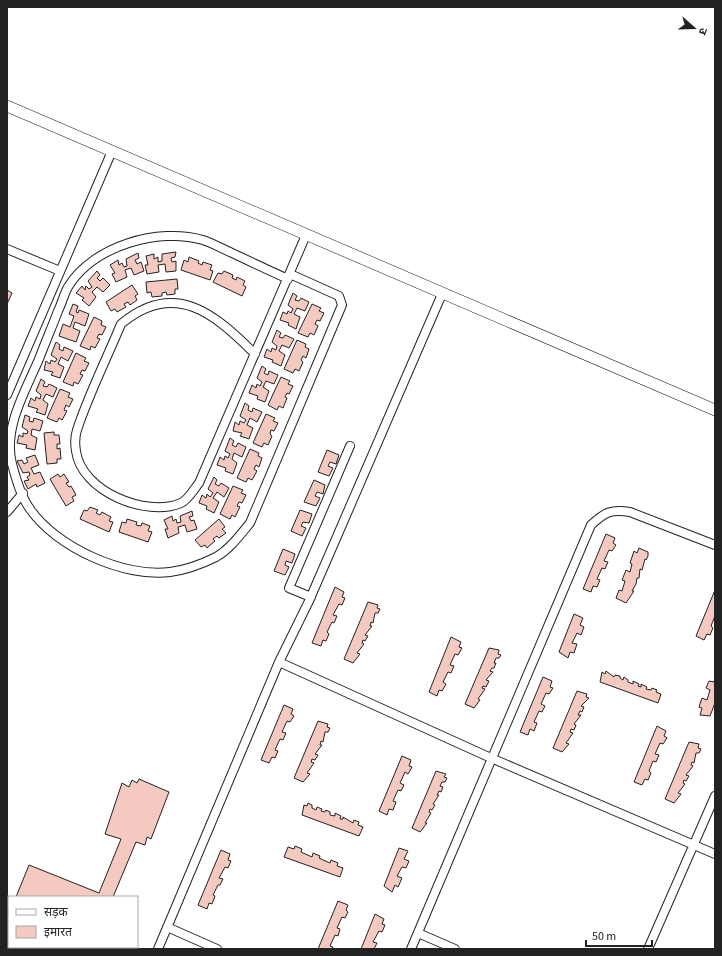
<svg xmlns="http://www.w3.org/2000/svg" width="722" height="956" viewBox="0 0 722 956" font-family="'Source Sans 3','Noto Sans Devanagari',sans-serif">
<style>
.building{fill:#f3c9c0;stroke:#222}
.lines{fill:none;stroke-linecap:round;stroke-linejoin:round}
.street-casing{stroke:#222;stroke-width:10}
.secondary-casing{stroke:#222;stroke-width:12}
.street{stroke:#fff;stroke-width:8}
.secondary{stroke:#fff;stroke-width:11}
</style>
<rect width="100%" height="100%" fill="#fff"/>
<path class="building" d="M176,252L175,257L171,258L172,262L176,261V271L166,272L165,264L158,265L159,272L147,274L145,265H148L146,256L154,254V259L158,257V262L162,261V254Z
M138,253L139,258L135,260L137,264L141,262L144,271L134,275L131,268L125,270L127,277L116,282L112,274L115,273L110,265L118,260L119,265L122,263L124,267L127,266L126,259Z
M189,257L199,261L198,263L202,265L203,262L212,265L210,270L213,271L210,280L181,270L184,260L188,262Z
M97,271L100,275L97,278L100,281L103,278L110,285L103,292L97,287L92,292L96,297L89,306L82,300L84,298L76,293L82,286L85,290L86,286L89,289L92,287L88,281Z
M224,271L233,275L232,278L236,280L237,277L245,281L243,285L246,287L242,296L213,282L218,273L222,274Z
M177,279L178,289H175V294L167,295L166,292L162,293V296L152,297L151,292L147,293L146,282Z
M132,285L138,294L135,296L137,300L130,305L128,302L124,304L126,307L117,312L115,309L111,311L106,302Z
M7,290L12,293L7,304Z
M293,293L297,296L295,300L299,301L301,298L309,302L305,311L297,308L294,314L300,317L296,329L288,325L289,323L280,320L283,312L287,314L288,311L291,313L293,309L288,305Z
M73,304L78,306L76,312L78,313L79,310L89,314L85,326L75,322L73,328L80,331L76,342L59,336L63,324L70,327L74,316L69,314Z
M312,304L321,308L319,311L324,313L320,321L317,320L315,324L318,326L314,335L310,333L308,337L298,333Z
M94,317L102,321L101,325L106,327L102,335L99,334L97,338L100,339L95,348L91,346L90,350L80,346Z
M277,330L281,333L279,337L283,338L285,335L294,339L289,348L282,345L279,351L285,355L281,366L272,362L273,360L264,357L267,349L271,352L272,348L276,350L277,346L272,342Z
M297,340L306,344L305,347L309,349L306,358L303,356L301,360L303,362L299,371L295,369L293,373L284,369Z
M56,342L60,345L59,349L63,351L64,347L73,351L68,361L61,357L58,364L64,367L60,378L51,375L53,372L44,370L46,361L50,364L51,360L55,362L57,359L51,355Z
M76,353L86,358L84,361L89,363L85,371L82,370L80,374L83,375L78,384L74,382L73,386L63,382Z
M262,366L266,369L264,373L268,375L269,371L278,375L274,384L266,381L263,387L269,391L265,402L257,399L258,396L249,393L252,385L256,388L257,384L260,386L262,382L257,378Z
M281,377L290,381L288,384L293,386L289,394L287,393L285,397L287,398L283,408L279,406L277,410L268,405Z
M41,379L45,382L43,386L47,387L49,384L57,388L53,397L46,394L43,400L48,404L45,415L36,412L38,409L28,406L31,398L35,401L36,397L40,399L41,395L36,391Z
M60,389L70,393L68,397L73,399L69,407L66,405L64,410L67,411L62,420L59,418L57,422L47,418Z
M245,403L249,406L248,410L252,412L253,408L262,412L257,422L250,418L247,425L253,428L249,439L240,436L242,433L233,431L235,422L239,425L240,421L244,423L246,420L240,416Z
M266,414L275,418L273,421L278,423L274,431L271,430L270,434L272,436L268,445L264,443L262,447L253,443Z
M25,415L30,417L29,421L33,422L34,418L43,421L40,431L32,429L31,435L37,438L35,450L26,448L27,445L17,443L19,435L23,437V433L27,434L28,431L22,427Z
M54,432V435H59L60,444H57V449L60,448L61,459H57V463L47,464L44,433Z
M230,438L234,441L232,445L236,447L238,443L246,447L242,457L234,453L232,459L237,463L233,474L225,471L226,468L217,465L220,457L224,460L225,456L228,458L230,454L225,451Z
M250,449L259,453L258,456L262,458L259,467L256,465L254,469L257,471L252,480L248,478L246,482L237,478Z
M327,450L339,455L336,464L330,462L328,466L333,468L329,476L318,472Z
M35,455L39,465L31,468L34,474L40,472L45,483L37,487L36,484L28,489L24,481L29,480L27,477L30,475L29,472L23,473L17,461L22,460L24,464L28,462L26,458Z
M58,474L60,477L64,474L69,482L66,483L69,487L71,486L76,495L72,497L74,501L66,506L50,479Z
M214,477L217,480L215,484L219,486L221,483L229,488L224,497L217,492L213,498L219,502L214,513L206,509L207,506L199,503L202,495L206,498L207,494L210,497L213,493L208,489Z
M314,480L325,485L323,494L317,492L315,496L320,498L316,506L304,502Z
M233,486L243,490L241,493L246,495L242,503L239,502L237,506L240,507L235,517L232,515L230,519L220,514Z
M90,507L98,510L96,513L100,515L102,512L111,517L109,521L113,522L109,532L80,519L84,510L87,511Z
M300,510L312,514L309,523L303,522L301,526L306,528L302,536L291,531Z
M192,511L193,516L189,517L191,521L194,520L197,529L187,532L185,525L178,527L179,533L168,538L165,529H168L164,520L172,516L173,521L176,519L177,523L181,522L180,516Z
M127,519L137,522L136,525L141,526L142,523L150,526L148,531L152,532L148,542L119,532L122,522L126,523Z
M219,519L225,527L222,529L226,533L219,538L217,536L213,539L215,541L207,548L205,545L201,547L195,540Z
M606,534L615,538L613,543L616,545L612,551L609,550L604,561L608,562L605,569L602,568L597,579L600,580L597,587L593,586L591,592L583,589Z
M639,548L648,552V556L646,560L645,559L642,570L640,569L639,578H637L636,584L632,591H634L626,603L616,598L619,590L622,591L625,581L622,580L626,570L630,572L632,564L630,563L634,551L637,553Z
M283,549L295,554L292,563L286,561L285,565L289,567L285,575L274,571Z
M335,587L344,592L342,597L345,598L342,605L339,604L333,615L337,616L334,623L332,622L327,632L329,634L326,641L323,640L321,646L312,643Z
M715,590V616L711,626L713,628L710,635L707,634L704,640L696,636Z
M368,602L378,605L377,608L380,609L378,613H375L373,623L371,622L370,626H372L365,635L368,636L365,641L363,640L362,643L364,644L357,653L360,654L353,663L344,659Z
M574,614L583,618L580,625L584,627L581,635L577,633L572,643L577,644L574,653L570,652L568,658L559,652Z
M451,637L461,642L459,647L462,648L458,655L455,654L450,665L454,666L451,673L448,672L443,682L446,684L442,691L439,690L437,696L429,692Z
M489,648L499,650L498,654L501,655L499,658H496L494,663H496L494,668H492L490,671L493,672L486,680L489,681L486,687L483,686L482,688L485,689L478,699L480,700L474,708L465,704Z
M606,671L614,677L615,675L620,676V678L623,680L624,677L628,680V682L633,684V681L639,684L638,686L641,687V684L647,687L646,689L651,690L652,688L657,690L656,692L661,694L658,703L600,682L602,672L605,674Z
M543,677L552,681L550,687L553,688L549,694L546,693L541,704L545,706L542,712L539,711L534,722L537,723L534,731L530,729L528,735L520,732Z
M715,677V703L710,716L700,715L702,708L699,707L702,698L707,700L710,690L706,688L709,681L714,682Z
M577,691L587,694L586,697L589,698L581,706L584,707L582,712L580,711L578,715H581L574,724L576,725L574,730L571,729L570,732L573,733L566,743L569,744L562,752L553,748Z
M284,705L293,709L291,714L294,716L290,722L287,721L282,732L286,733L283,740L280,739L275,750L278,751L275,758L272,757L269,763L261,760Z
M318,721L328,724L327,727L330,728L328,732H325L323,742L321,741L320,745H322L315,754L318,755L315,760L312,759L311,762L314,763L307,773L310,774L303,782L294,778Z
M657,726L666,731L664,736L667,738L663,744L660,743L655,754L659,755L656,762L653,761L649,771L651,773L648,780L645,779L642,785L634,782Z
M689,742L699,744L698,748L701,749L699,753H696L694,763L692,762L691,765L693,766L686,775L689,776L686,781L684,780L683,783L685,784L678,793L681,794L674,803L665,799Z
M402,756L411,760L409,766L412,767L408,774L405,772L400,783L404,785L401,791L398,790L393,801L396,802L393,810L389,809L387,815L379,811Z
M436,771L446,774L444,777L447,778L445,782H442L440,786L443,787L441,792L439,791L437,795H439L433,804L435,805L432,810L430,809L429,812L431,813L425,823H427L420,832L412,828Z
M139,779L169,792L151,839L147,837L145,845L136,842L113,897H16L29,865L99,893L121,839L105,834L122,783L129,787L132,780L137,783Z
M308,803L312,805V808L316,810L317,807L322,809L321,811L325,812L326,810L330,812V815L335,816V813L341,816L340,819H343V817L353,823L354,820L359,822L358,825L363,827L359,836L302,815L304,805L307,806Z
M295,846L302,849L301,852L312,857L313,853L320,856L319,858L330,863L331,860L338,863L337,866L343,868L340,877L284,857L288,847L294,849Z
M399,848L408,851L404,859L409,861L406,868L402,867L397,876L402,878L398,887L395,885L392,892L384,886Z
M221,850L230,854L228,860L231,861L228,868L225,867L219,878L223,879L220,885H218L213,895L215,896L212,904L209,903L207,909L198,905Z
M338,901L348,905L346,910L348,912L345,918L342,917L337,928L340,929L338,936L335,935L330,946L333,947L332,949H318Z
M375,914L384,919L382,924L385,925L382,932L379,931L373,942L377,943L374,949H361Z
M9,915V932L7,931Z
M45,947H92L91,949H50Z"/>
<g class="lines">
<g class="street-casing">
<path id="street" d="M7,249L60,271
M288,279C268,270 249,261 230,252C221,248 212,243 203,240C158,227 93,246 68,287C64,294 62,303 58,311C52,327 45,343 39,359C25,392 3,428 12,464C16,479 21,497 30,509C56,547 124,578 170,572C185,570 202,564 216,557C230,549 240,535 250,523L342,305L339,296L290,274
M255,354C215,314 175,279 121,324C107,358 88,396 77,430C75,436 75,445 76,451C81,491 146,518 181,503C188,500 194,489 199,483L306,235
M7,395L112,151
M7,512L23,493
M311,597L289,588L350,446
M279,662L491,758L715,854
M167,927L217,949
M418,933L455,949
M158,949L279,662L309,601L442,294
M411,949L591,525C605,512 611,509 630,512L715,545
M648,949L715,796"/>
</g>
<g class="secondary-casing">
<path id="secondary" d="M7,106L715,410"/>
</g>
<use href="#street" class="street"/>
<use href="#secondary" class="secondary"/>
</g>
<rect width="722" height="956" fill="none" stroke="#222222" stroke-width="16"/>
<rect x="8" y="896" width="130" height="52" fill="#ffffff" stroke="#a7a7a7"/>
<rect x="16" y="909" width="20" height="6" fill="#ffffff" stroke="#a7a7a7"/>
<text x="44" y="916" font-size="12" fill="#222222">सड़क</text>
<rect x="16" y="926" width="20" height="12" fill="#f3c9c0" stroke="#a7a7a7"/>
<text x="44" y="936" font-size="12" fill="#222222">इमारत</text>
<g transform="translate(694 28) rotate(110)" stroke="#ffffff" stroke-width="3" paint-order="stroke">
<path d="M0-3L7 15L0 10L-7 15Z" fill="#222222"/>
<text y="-6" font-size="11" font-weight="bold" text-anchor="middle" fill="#222222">उ</text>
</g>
<path d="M586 940v6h66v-6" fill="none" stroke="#222222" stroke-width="2"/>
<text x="592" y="940" font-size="12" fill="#222222" stroke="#ffffff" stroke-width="3" paint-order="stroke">50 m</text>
</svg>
